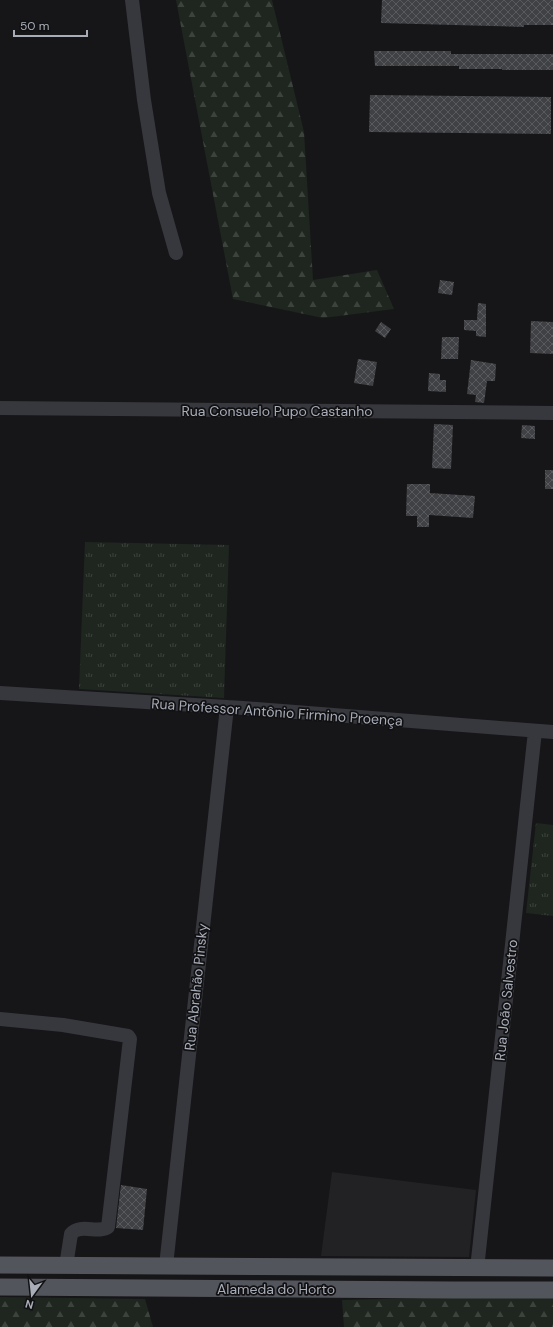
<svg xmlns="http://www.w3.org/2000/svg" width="553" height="1327" viewBox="0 0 553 1327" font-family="'DM Sans',sans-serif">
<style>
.built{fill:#222225}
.grass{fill:url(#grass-tufts)}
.forest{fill:url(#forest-firs)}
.building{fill:url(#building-cross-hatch)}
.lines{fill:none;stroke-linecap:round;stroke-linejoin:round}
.minor{stroke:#37383d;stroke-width:14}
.major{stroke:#53555c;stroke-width:17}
.labels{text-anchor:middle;stroke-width:3.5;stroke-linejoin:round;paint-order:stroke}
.street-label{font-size:14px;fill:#a8adb8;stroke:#111113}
</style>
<defs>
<pattern id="grass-tufts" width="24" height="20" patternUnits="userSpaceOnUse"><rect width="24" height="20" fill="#1e261f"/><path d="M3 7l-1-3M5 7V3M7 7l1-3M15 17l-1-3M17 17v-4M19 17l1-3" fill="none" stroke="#3c433d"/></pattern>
<pattern id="forest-firs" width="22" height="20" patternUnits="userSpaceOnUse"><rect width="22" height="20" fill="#1e261f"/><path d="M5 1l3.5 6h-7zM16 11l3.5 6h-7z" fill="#3c433d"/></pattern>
<pattern id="building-cross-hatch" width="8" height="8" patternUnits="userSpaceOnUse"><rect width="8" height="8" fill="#404145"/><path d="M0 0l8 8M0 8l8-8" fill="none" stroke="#595a5e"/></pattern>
</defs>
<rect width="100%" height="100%" fill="#161618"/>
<path class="built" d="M332,1172L476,1190L469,1257L321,1256Z"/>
<path class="grass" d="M85,542L229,545L224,698L79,689Z
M536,823L553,825V916L526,913Z"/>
<path class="forest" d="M176,0H272L304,132L313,280L377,270L394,309L323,318L233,299Z
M553,1295V1327H344L342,1300Z
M0,1297L145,1299L153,1327H0Z"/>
<path class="building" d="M382,0H553V25H524V27L381,23Z
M374,51H451V54H553V70H502V69H459V66H375Z
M370,95L551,97V134L369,132Z
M440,280L454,282L452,295L438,293Z
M478,303L486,304V337L476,336V331L464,330V320H477Z
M531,321L553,322V354L530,353Z
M381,322L391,329L385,338L375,331Z
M442,337H459L458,359H441Z
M358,359L377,362L373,386L354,383Z
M471,360L496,364L495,381H487L484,403L475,402L476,395L467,394Z
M429,373L440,374V380H446V392L428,391Z
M434,424L453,425L451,469L432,468Z
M522,425L535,426V439L521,438Z
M545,470H553V489H545Z
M407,484H430V493L475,496L473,518L429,515V527H417V516H406Z
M121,1185L147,1189L143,1230L116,1228Z"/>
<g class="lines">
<path class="minor" d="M132,0L144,100L159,193L176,253
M0,408L553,413
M0,693L243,708L553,732
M0,1019L63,1025L128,1036L130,1039L108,1227C98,1234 80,1223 71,1234L66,1266
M166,1266L227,707
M477,1269L535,731"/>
<path class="major" d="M0,1265L553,1268
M0,1287L453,1290H553"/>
</g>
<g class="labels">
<g class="street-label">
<text x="277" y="416">Rua Consuelo Pupo Castanho</text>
<text transform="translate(277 712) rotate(4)" y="5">Rua Professor Antônio Firmino Proença</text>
<text transform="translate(196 987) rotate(-84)" y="5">Rua Abrahão Pinsky</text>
<text transform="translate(506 1000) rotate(-84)" y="5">Rua João Salvestro</text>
<text x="276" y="1294">Alameda do Horto</text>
</g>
</g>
<g transform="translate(32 1295) rotate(195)" stroke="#111113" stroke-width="3" paint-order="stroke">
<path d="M0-3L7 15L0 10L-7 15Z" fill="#a8adb8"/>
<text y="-6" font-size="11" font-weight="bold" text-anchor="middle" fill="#a8adb8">N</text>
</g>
<path d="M14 30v6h73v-6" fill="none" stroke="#a8adb8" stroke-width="2"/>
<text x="20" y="30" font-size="12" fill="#a8adb8" stroke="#111113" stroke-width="3" paint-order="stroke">50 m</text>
</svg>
